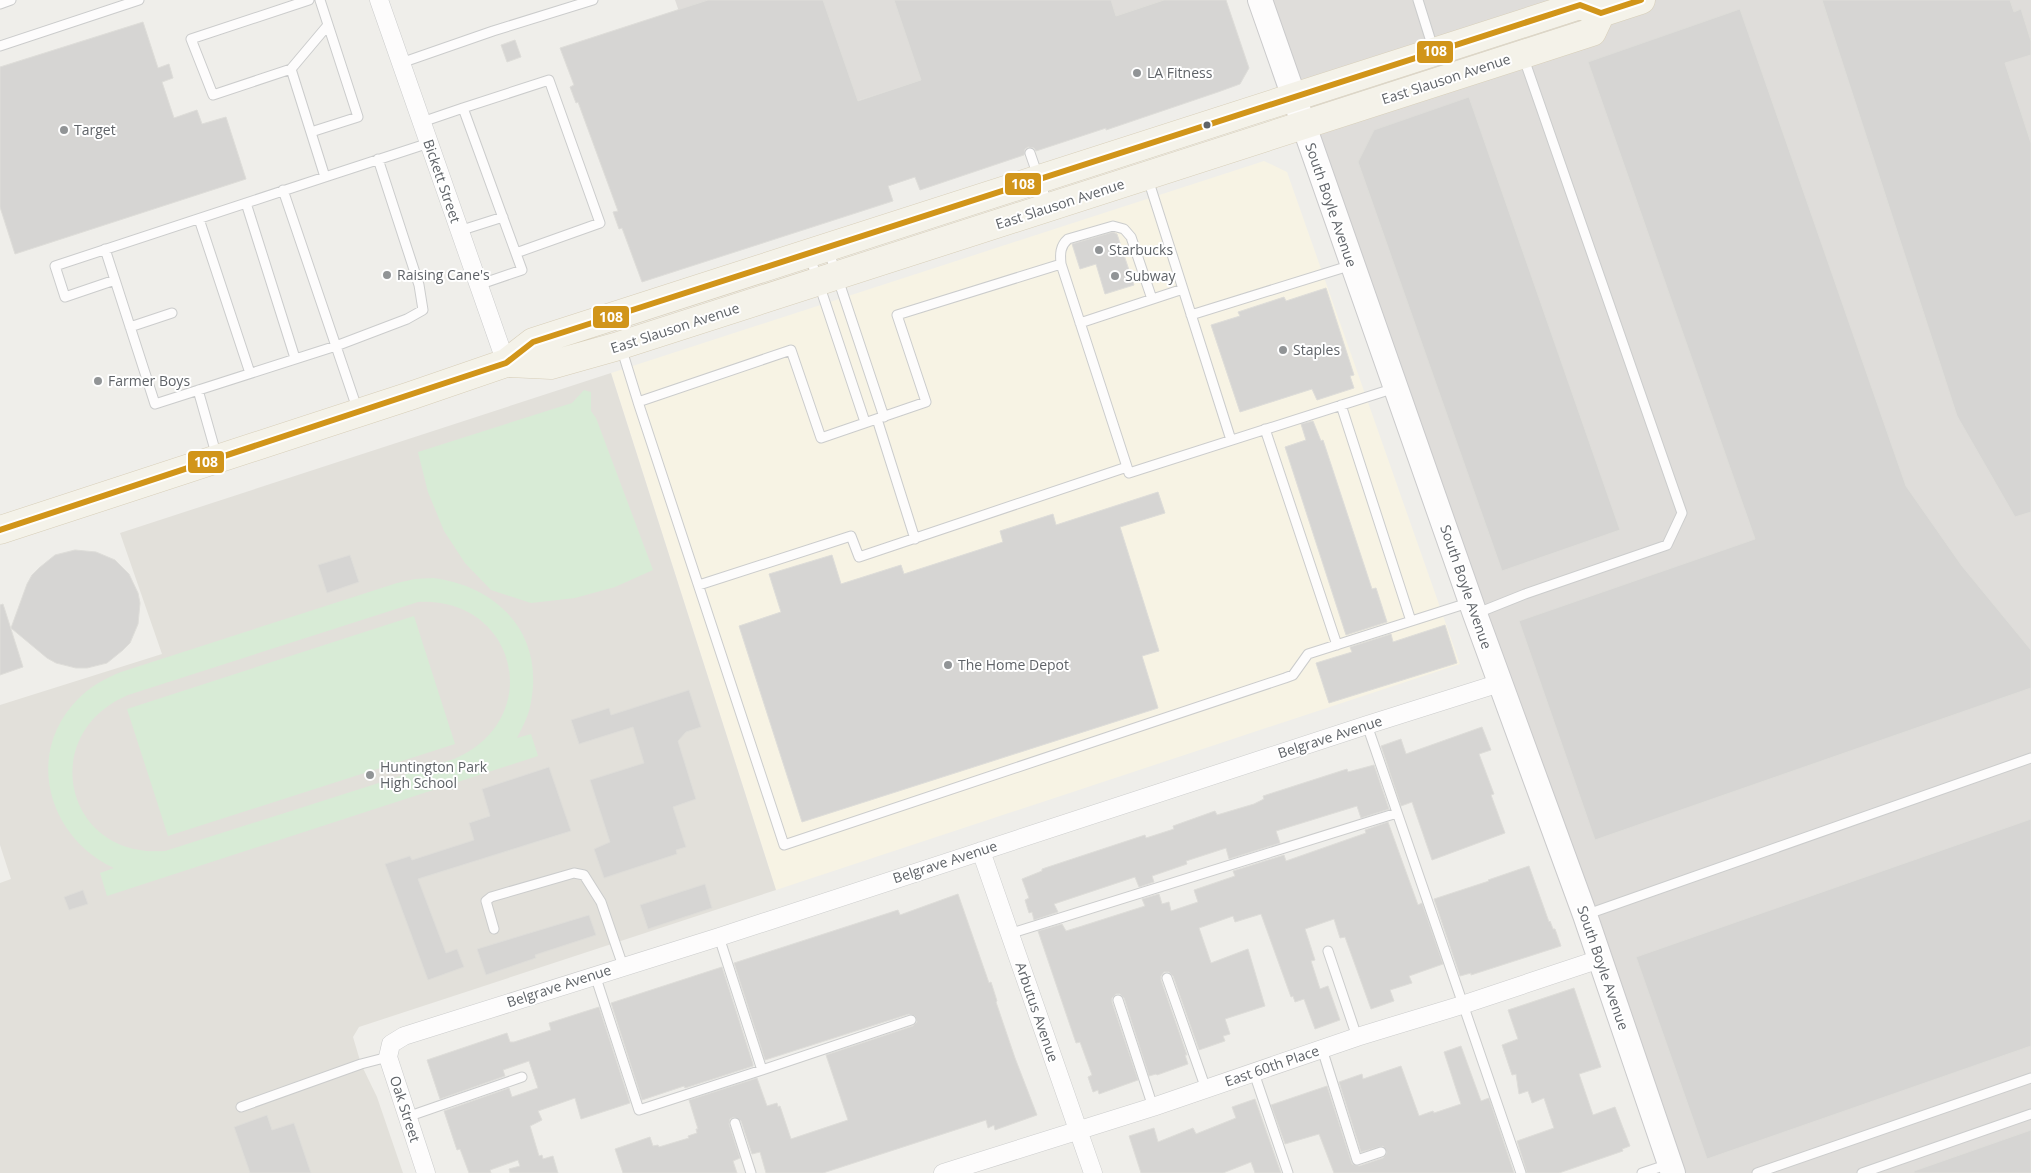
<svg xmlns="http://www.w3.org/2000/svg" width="2031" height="1173" viewBox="0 0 2031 1173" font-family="'Open Sans',sans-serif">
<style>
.commercial{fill:#f7f3e4}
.industrial{fill:#dfddda}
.education{fill:#e2e0da}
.green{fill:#d8ebd6;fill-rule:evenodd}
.building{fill:#d6d5d3;stroke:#deddd9}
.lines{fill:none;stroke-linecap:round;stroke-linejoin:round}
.service-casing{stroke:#cbcccc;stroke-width:11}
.minor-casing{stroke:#cbcccc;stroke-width:19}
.secondary-casing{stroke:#cacacb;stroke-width:26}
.primary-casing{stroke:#d7ceb8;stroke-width:29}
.service{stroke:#fdfcfc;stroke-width:9}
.minor{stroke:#fdfcfc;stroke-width:18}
.secondary{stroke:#fdfcfc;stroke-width:24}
.primary{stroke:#f4f2e9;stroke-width:28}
.bus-1-casing{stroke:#fff;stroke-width:10}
.bus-1{stroke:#d1951a;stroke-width:6}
.poi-dot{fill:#919496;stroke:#fff;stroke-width:2}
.bus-dot{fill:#5f6368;stroke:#fff;stroke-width:2}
.labels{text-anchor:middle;stroke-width:4;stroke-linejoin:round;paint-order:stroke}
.poi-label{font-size:14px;fill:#5f6368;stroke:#fff;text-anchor:start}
.street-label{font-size:14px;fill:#5f6368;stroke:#fff}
.line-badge{stroke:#fff;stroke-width:2}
.badge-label{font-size:14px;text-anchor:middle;font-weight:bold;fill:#fff}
</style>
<rect width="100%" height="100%" fill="#efeeea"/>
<path class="commercial" d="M1264,161L1287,172L1460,664L776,890L611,373Z"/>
<path class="industrial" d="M675,0H1166L725,144Z
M1263,0H2031V1173H1672Z"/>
<path class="education" d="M611,373L776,890L359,1027L353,1037L361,1064L377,1097L403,1173H0V883L11,879L0,845V705L162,654L120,533Z"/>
<path class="green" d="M584,390L591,392V411L596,418L653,570L615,587L575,598L531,603L491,590L465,563L444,531L428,492L418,452L572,403Z
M433,578C498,586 544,634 531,702C529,715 523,726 517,738L531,734L538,756L107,896L100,873L114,868C47,837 24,752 79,698C91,686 106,678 121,672L397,583L415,579ZM418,602C518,597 546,720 454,759L165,851C65,859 36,734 128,695Z
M414,616L455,744L168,836L127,709Z"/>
<path class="building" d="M708,0H823L858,101L921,80L894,0H1111L1116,16L1164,0H1226L1249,68L1240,84L1218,92L1106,130V128L1036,151L1034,148L1028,147L1025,149L1024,155L920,190L915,177L888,186L893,201L642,282L622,228L619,229L613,212L618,211L578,102L576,103L570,87L574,85L560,48Z
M1822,0H2010L2014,12L2021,9L2031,41V55L2005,63L2031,143V512L2015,517L1957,416Z
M1740,9L1906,486L1962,566L2031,650V688L1595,840L1519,621L1755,539L1588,62Z
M143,22L158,68L169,64L173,78L162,82L174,118L197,110L202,124L226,117L246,179L15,254L0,207V67Z
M515,40L521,57L507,62L501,45Z
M1469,97L1620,530L1502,571L1358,162L1374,130Z
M1113,232L1117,234L1134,285L1105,294L1096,264L1080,269L1072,244Z
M1326,288L1354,375L1350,376L1354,388L1317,400L1312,389L1240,412L1211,325L1240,316L1238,312L1284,297L1286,301Z
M1313,421L1321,441L1323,440L1372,589L1376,588L1387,622L1346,635L1285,447L1306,440L1301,424Z
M1158,492L1165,513L1120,527L1159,651L1142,656L1158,708L802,822L739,626L781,612L769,574L832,555L841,584L901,565L904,574L1003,542L1000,531L1053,514L1056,525Z
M75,550L96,552L115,560L129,574L138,593L140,603L138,624L130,643L123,650L107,663L87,668H76L56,663L47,658L11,628L27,584L32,575L39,568L55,555Z
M350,555L359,582L327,593L318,565Z
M3,604L23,667L0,675V605Z
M1445,625L1457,663L1329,703L1316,663L1352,652L1350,647L1391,634L1393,642Z
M689,690L701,727L686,732L678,741L696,799L673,807L686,847L676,850L677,854L604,878L594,849L610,842L590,780L644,763L633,727L579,744L571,720L609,708L611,715Z
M1482,727L1491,750L1479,754L1494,794L1491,795L1505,833L1432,860L1412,802L1401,806L1381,746L1401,739L1406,754Z
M1374,765L1389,809L1361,818L1357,806L1276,831L1280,843L1229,859L1226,848L1186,861L1187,864L1152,876L1154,882L1139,887L1135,877L1054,904L1058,912L1034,920L1032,912L1029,913L1025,900L1029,898L1022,879L1042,871V869L1145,835L1146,838L1174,829L1173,826L1215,811L1217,815L1254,804L1264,799L1263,796L1347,769L1348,772Z
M549,767L571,831L418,879L446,953L457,949L464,967L428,980L385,864L410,856L412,860L474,840L469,823L490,816L482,789Z
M2031,819V1046L1707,1159L1636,957Z
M1388,822L1418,905L1422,903L1443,964L1409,976L1412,983L1390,990L1394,1001L1371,1009L1345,937L1340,938L1334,919L1305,929L1315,960L1311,961L1320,989L1328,986L1340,1020L1315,1029L1304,999L1295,1002L1293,996L1291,997L1261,914L1235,922L1233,916L1199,928L1211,963L1248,949L1265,1006L1225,1019L1230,1034L1223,1036L1225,1041L1199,1050L1173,976L1169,972H1164L1161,976V980L1187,1055H1185L1188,1064L1157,1075L1156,1074L1149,1076L1124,998L1120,994H1116L1112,998V1002L1138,1080L1099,1094L1098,1090L1093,1092L1088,1077L1092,1075L1080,1042L1076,1043L1038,931L1062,924L1066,931L1079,927L1145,906L1142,899L1159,894L1162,904L1169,902L1171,911L1198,902L1194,890L1235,876L1233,871L1284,855L1286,861L1366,833L1365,830Z
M1529,866L1549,922L1550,921L1553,929H1555L1561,946L1471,975V973L1460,976L1434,899L1489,881L1488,880Z
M705,884L712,908L648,929L640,905Z
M83,890L88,904L69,910L64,897Z
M958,894L989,983L991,982L997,1001L996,1002L1015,1058L1037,1115L995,1130L994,1125L988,1128L986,1120L823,1173H766L760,1152L752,1154L741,1121L734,1117L730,1119L729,1124L740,1158L733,1161L737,1173H623L615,1149L650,1137L653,1146L658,1145L659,1147L689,1138L688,1136L697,1133L696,1129H698L689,1100L757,1078L767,1106L777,1103L778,1107L780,1106L791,1139L848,1120L826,1055L913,1026L917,1022L915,1016L909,1014L765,1060L734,963L898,910L900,915Z
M589,915L596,935L535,955L536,958L486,975L477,949Z
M722,967L753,1064V1066L685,1088L684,1086L642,1100L611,1003Z
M1574,988L1601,1067L1579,1074L1593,1115L1615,1107L1630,1146L1622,1149L1623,1151L1559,1173H1527L1517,1141L1554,1128L1544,1098L1532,1103L1528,1091L1519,1094L1516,1074L1512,1075L1502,1045L1518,1039L1508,1010Z
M599,1007L630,1103L581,1119L575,1098L538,1111L542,1120L530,1126L539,1156L542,1155L543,1159L553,1156L558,1173H510L509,1169L520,1166L518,1160L490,1170L491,1173H469L460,1149L457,1150L444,1111L509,1088L512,1097L538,1088L529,1061L503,1070L505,1076L440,1099L427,1060L507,1033L510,1042H514L551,1030L549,1023Z
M1461,1046L1481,1101L1489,1098L1514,1173H1334L1319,1134L1285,1144L1271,1105L1327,1086L1352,1164L1359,1166L1383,1158L1387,1153L1383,1146L1361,1152L1339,1082L1362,1074L1363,1079L1401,1066L1419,1116L1433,1111L1434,1113L1461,1104L1444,1052Z
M1255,1099L1281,1173H1255L1251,1162L1223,1173H1141L1129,1136L1154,1128L1158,1142L1193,1128L1196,1134L1236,1118L1232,1107Z
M267,1115L272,1130L294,1123L311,1173H250L234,1127Z
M2031,1130V1173H1914V1171Z"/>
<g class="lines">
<g class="service-casing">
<path id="service" d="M309,0L191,39L213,95L291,69L325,177L55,266L65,297L115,280L155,404L336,346L407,319L423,310L419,285L378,159
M1418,0L1433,48
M0,4L11,0
M0,46L139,0
M401,63L493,31L593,0
M291,69L328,25
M463,108L549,80L600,223L516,253
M422,122L463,108L522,270L478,285
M311,132L358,117L320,0
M1030,153L1048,205
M325,177L429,143
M1148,179L1231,440
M283,190L358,411
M246,203L295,358
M199,219L250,373
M459,231L503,217
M105,249L115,280
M828,249L884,417
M810,257L865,422
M1061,264C1060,254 1060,246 1068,239L1113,226L1124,229L1131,237L1152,299
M1191,315L1352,265
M1080,323L1183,289
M130,327L172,313
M621,347L638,402L791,350L821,438L926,402L897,315L1061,264L1129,473L1395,388
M198,390L217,457
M638,402L784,845L1285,678L1293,675L1308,654L1471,602
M1341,405L1411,621
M877,419L915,539
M1265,429L1337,645
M699,585L851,536L859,557L1127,467
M1475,614L1525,594L1667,545L1682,513L1523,56
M1367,725L1521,1173
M1585,915L2031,758
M494,929L486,901L491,897L574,873L584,875L601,902L623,966
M1009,934L1397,813
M1328,951L1357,1037
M595,975L639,1110L762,1070L719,937
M1167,978L1206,1089
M1118,1000L1153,1107
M1322,1049L1357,1160L1381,1152
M762,1070L911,1020
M1254,1073L1288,1173
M241,1107L361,1064L388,1057
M407,1117L522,1077
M735,1123L751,1173
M1642,1173L1669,1164
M1757,1173L2031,1078
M1862,1173L2031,1114"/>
</g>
<g class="minor-casing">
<path id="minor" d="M379,0L506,363
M981,851L1093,1173
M426,1173L388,1057L391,1044L404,1036L719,937L1367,725L1500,683
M943,1173L1153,1107L1357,1037L1462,1005L1600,959"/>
</g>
<g class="secondary-casing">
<path id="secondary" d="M1260,0L1475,614L1585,915L1673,1173"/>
</g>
<g class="primary-casing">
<path id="primary" d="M506,363L551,365L615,347L1592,32L1601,13
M0,530L410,396L506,363L533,342L1580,5L1601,13L1641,0"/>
</g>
<use href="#service" class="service"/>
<use href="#minor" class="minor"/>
<use href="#secondary" class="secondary"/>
<use href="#primary" class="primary"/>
<g class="bus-1-casing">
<path id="bus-1" d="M0,530L506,363L533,342L1580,5L1601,13L1641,0"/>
</g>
<use href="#bus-1" class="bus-1"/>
</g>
<g class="poi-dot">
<circle cx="1137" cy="73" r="5"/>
<circle cx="64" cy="130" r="5"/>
<circle cx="1099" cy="250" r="5"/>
<circle cx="387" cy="275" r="5"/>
<circle cx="1115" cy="276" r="5"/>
<circle cx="1283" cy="350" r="5"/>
<circle cx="98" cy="381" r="5"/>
<circle cx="948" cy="665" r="5"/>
<circle cx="370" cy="775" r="5"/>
</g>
<circle class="bus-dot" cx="1207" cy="125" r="4.5"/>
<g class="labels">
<g class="poi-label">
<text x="1147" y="78">LA Fitness</text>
<text x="74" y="135">Target</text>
<text x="1109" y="255">Starbucks</text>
<text x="397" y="280">Raising Cane's</text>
<text x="1125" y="281">Subway</text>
<text x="1293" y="355">Staples</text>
<text x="108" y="386">Farmer Boys</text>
<text x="958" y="670">The Home Depot</text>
<text x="380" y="772">Huntington Park<tspan x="380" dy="16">High School</tspan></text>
</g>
<g class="street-label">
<text transform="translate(1446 79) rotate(-18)" y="5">East Slauson Avenue</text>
<text transform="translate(442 181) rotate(71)" y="5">Bickett Street</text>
<text transform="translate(1060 204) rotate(-18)" y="5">East Slauson Avenue</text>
<text transform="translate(1331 205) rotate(71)" y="5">South Boyle Avenue</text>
<text transform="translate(675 328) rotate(-18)" y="5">East Slauson Avenue</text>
<text transform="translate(1466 587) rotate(71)" y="5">South Boyle Avenue</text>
<text transform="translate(1330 737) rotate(-18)" y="5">Belgrave Avenue</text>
<text transform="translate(945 862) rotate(-18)" y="5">Belgrave Avenue</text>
<text transform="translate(1603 968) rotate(71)" y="5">South Boyle Avenue</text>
<text transform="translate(559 986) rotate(-18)" y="5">Belgrave Avenue</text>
<text transform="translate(1037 1012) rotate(71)" y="5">Arbutus Avenue</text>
<text transform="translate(1272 1066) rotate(-19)" y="5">East 60th Place</text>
<text transform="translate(405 1109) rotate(72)" y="5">Oak Street</text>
</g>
</g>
<g class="line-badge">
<rect x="1416" y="40" width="38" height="24" rx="5" fill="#d1951a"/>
<rect x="1004" y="172" width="38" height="24" rx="5" fill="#d1951a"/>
<rect x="592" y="305" width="38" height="24" rx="5" fill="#d1951a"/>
<rect x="187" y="450" width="38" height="24" rx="5" fill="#d1951a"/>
</g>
<g class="badge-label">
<text x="1435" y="56">108</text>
<text x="1023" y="189">108</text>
<text x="611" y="322">108</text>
<text x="206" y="467">108</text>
</g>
</svg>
